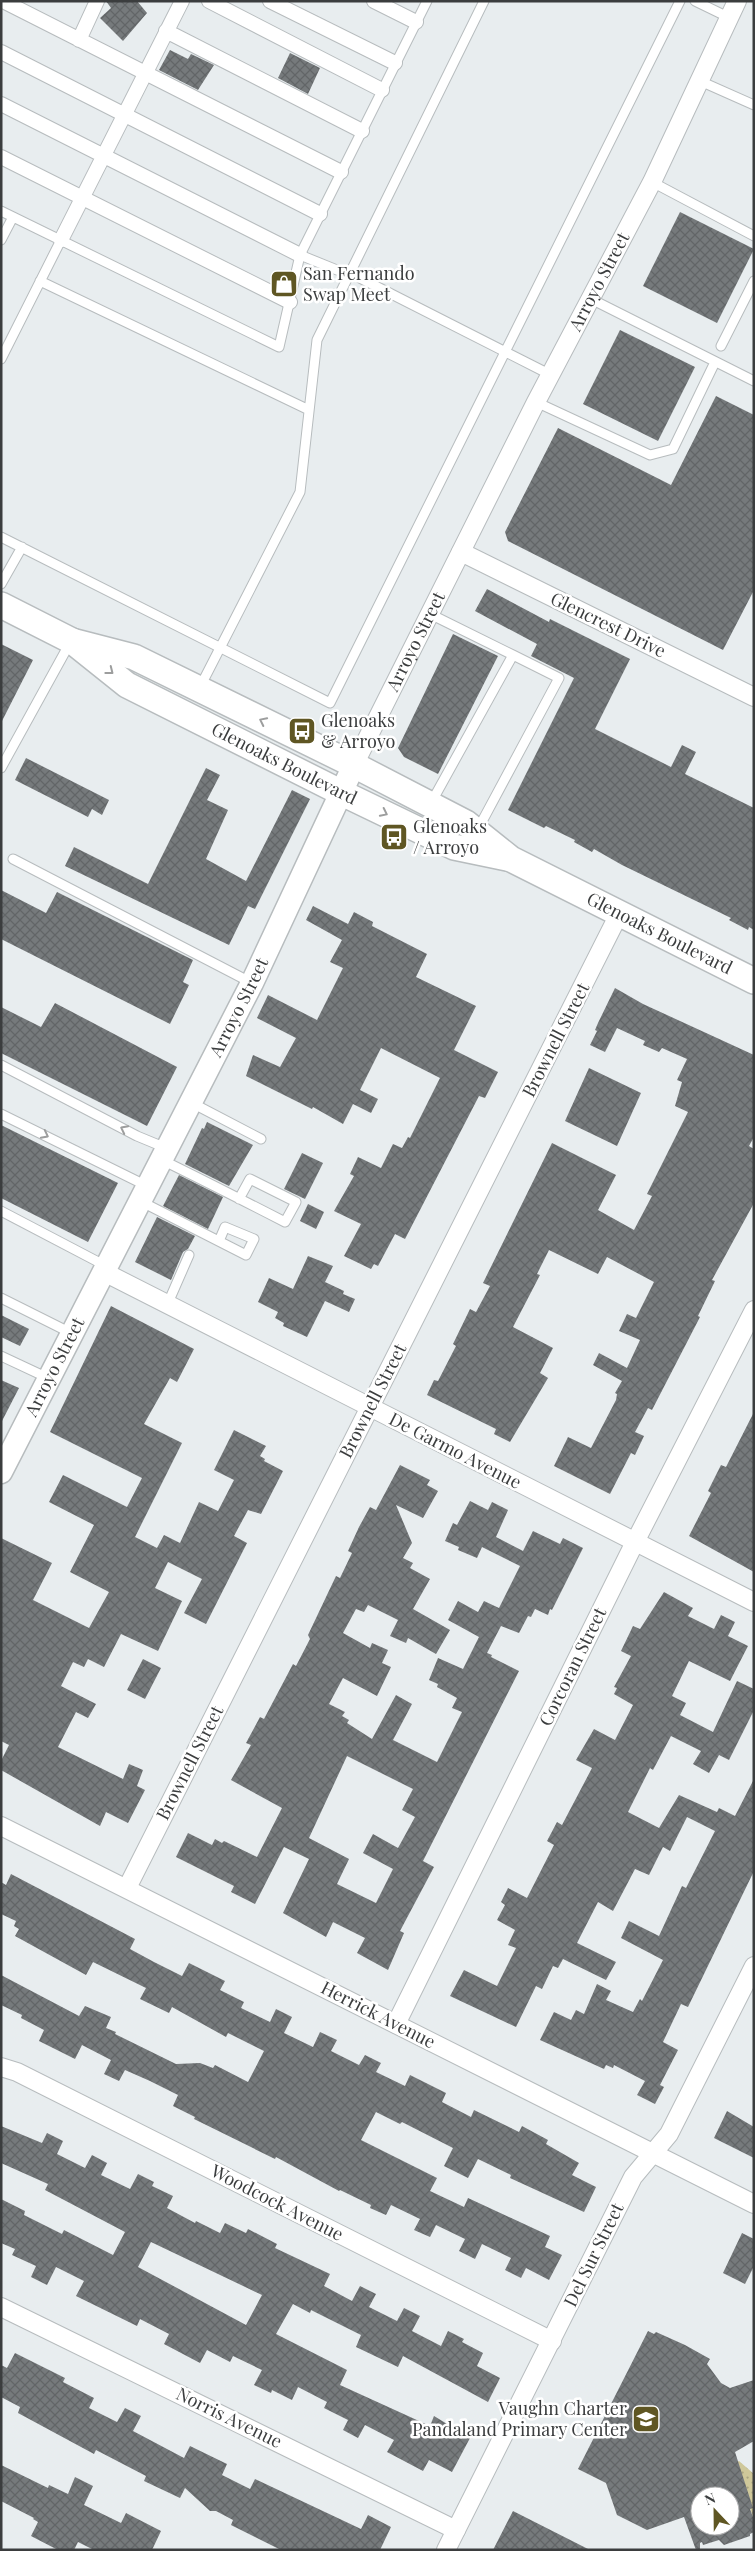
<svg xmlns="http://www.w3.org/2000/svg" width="755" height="2551" viewBox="0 0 755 2551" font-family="'Playfair Display',serif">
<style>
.green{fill:url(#green-dots)}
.building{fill:url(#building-cross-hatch);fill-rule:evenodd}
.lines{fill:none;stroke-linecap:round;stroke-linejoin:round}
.service-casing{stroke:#b7bcbe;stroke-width:11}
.pedestrian-casing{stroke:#b7bcbe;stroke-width:16}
.minor-casing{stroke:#b7bcbe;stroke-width:20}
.tertiary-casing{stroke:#b7bcbe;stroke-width:25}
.secondary-casing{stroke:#b7bcbe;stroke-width:28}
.service{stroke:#fff;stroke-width:9}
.pedestrian{stroke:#fff;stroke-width:14}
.minor{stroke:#fff;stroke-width:18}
.tertiary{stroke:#fff;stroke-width:22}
.secondary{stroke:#fff;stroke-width:25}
.oneway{stroke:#9d9e9e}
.labels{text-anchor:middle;stroke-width:5;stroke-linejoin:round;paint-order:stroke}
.poi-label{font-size:18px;fill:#3b3d3e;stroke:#fff;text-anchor:start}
.street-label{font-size:18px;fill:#3b3d3e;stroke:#fff}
</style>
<defs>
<pattern id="green-dots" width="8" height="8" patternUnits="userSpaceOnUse" patternTransform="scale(1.25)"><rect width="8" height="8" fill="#cfc89a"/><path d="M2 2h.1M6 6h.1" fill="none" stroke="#a9a47f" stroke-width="1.8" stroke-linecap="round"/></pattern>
<pattern id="building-cross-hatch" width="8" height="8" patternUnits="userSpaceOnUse" patternTransform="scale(1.25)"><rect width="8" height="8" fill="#767a7c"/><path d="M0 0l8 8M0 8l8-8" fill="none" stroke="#626567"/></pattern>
</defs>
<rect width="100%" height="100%" fill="#e8edef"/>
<path class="green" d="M739,2461L754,2474V2520L735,2463Z"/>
<path class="building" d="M106,1H137L147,13L123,41L100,18L111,8Z
M170,50L188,59L191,54L214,65L198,90L159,70Z
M290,53L320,68L308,94L278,78Z
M680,212L754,249L717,323L643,286Z
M620,330L695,367L658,441L583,404Z
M716,396L754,415V590L723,650L508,541L505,532L558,428L671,485Z
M487,589L549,622L550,619L630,659L595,729L671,767L682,745L696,752L685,774L754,808V930L749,927L748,930L729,920L731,918L622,865L594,849L592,852L574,842L575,840L546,826L544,828L508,810L574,678L531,656L537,644L475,611Z
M453,634L498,656L438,774L404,757L398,748Z
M1,644L33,660L1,723Z
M26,758L109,800L102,815L92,809L88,817L15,780Z
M206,768L220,775L207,800L228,810L206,859L246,881L292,790L310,799L255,909L248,906L229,945L65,866L74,847L148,884Z
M1,890L46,913L57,892L193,960L183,982L189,985L170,1024L1,939Z
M313,906L348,924L354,912L373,922L372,926L427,954L416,977L476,1006L454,1050L498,1072L485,1098L479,1096L405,1239L395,1234L378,1266L374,1264L371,1269L344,1256L361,1224L334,1211L354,1176L350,1174L358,1157L381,1168L393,1144L402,1148L408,1137L410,1138L440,1078L381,1048L360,1090L378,1099L371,1113L353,1104L343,1124L313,1107L312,1109L246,1076L253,1055L280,1067L296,1038L257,1018L268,995L317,1020L343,968L330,962L342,940L306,920Z
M615,988L643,1004L754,1055V1137L749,1146L754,1149V1203L712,1280L715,1281L698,1316L700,1317L652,1410L648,1408L635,1432L644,1436L635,1455L631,1453L610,1494L554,1466L568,1437L591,1448L616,1400L617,1394L615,1393L622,1381L593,1365L599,1353L627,1368L640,1340L619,1331L627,1314L636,1318L654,1282L607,1257L598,1274L549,1250L537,1274L540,1275L513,1327L553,1348L540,1373L548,1378L510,1442L494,1434L496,1429L427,1395L434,1380L438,1381L456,1346L453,1344L470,1309L476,1312L490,1286L483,1283L552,1143L616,1175L598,1210L634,1230L652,1196L647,1194L688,1112L675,1106L682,1082L677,1080L687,1059L662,1048L659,1052L643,1045L645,1041L617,1028L605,1052L590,1045L597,1031L595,1030L598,1023Z
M55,1003L177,1067L147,1126L1,1053V1007L41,1027Z
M589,1068L641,1093L617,1146L565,1121Z
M207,1122L253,1145L229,1186L185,1164L202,1128L204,1129Z
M1,1125L118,1183L88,1242L1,1198Z
M302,1153L323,1163L305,1199L284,1189Z
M179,1175L223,1197L208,1229L163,1206Z
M308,1204L324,1212L316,1229L300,1221Z
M157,1217L195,1236L188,1249L183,1252L171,1280L135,1262Z
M308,1256L333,1266L325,1282L344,1291L343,1294L355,1299L349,1312L325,1301L307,1337L283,1326L284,1323L275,1318L278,1312L258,1302L269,1278L293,1289Z
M111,1306L194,1349L177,1382L170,1378L144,1424L182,1443L135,1537L157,1548L164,1535L180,1543L199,1502L218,1511L234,1480L214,1470L234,1430L266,1446L260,1456L265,1459L264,1461L283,1471L261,1514L248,1510L234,1536L247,1543L206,1624L184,1613L202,1579L168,1562L155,1588L182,1601L158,1651L121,1634L104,1667L88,1659L84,1667L73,1662L61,1686L96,1704L88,1718L76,1712L58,1747L123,1779L129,1764L143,1770L137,1786L145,1790L128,1823L106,1812L100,1826L1,1770V1761L9,1745L1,1741V1538L52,1563L33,1600L89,1628L109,1592L70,1572L94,1525L49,1502L63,1475L127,1507L142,1478L50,1432Z
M1,1315L29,1329L20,1346L1,1337Z
M1,1380L19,1388L1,1423Z
M754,1412V1572L689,1536L711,1493L708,1491L721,1465L726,1467Z
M400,1465L430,1480L427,1485L438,1491L423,1518L396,1505L412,1543L403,1558L413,1563L410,1568L430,1579L413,1609L450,1630L436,1654L408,1638L406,1643L390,1636L398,1620L368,1605L364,1612L356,1609L343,1633L370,1648L372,1643L388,1650L382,1663L391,1667L377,1696L343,1678L329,1704L345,1712L342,1716L349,1720L347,1723L372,1739L396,1695L412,1704L393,1740L437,1762L462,1712L452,1708L457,1698L437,1687L438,1684L429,1680L438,1658L463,1669L479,1637L448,1620L458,1601L478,1612L484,1601L499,1608L520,1566L482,1547L477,1558L458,1550L459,1547L445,1541L453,1523L457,1525L470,1501L488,1510L492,1502L508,1510L496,1537L523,1551L533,1531L560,1544L563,1538L583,1548L552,1610L550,1609L548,1615L535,1609L531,1617L528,1616L519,1633L501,1626L487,1653L492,1655L491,1657L519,1671L423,1861L434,1867L400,1931L404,1933L388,1970L357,1953L365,1938L333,1922L326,1937L283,1913L309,1859L284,1847L255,1904L231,1892L234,1886L176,1857L188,1833L212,1845L215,1839L222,1843L224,1841L257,1857L282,1808L231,1780L251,1745L246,1743L260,1717L264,1719L293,1664L296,1666L310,1639L308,1635L336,1576L340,1578L352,1553L348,1551L359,1527L370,1507L376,1510ZM347,1756L413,1789L402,1810L415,1817L398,1848L373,1834L363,1853L393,1869L376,1903L337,1884L349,1859L309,1838Z
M664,1592L693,1608L688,1616L714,1629L721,1615L735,1622L728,1636L748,1646L730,1681L689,1661L672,1696L686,1703L680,1715L713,1732L737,1681L754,1689V1710L729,1760L719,1755L709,1773L693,1764L701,1751L671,1736L653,1770L650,1768L628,1812L659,1828L679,1795L717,1812L719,1808L735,1816L754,1779V1871L688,2007L681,2004L663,2042L678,2050L660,2085L664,2087L655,2104L637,2095L645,2081L614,2065L613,2068L606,2065L604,2069L540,2040L554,2012L571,2020L576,2010L584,2014L597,1984L611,1991L606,2000L633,2012L640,1999L642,2001L663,1960L621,1938L629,1921L659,1936L682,1886L686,1888L715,1831L687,1817L670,1851L663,1847L649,1875L635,1869L613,1911L598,1902L577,1943L616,1962L606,1980L563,1959L558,1968L553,1966L542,1989L536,1986L516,2027L450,1996L464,1970L497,1986L516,1948L508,1945L515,1930L497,1920L505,1905L501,1902L508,1888L527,1898L554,1845L547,1841L557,1822L562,1825L592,1768L576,1760L594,1729L615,1740L633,1705L614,1694L617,1688L614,1687L631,1656L621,1651L633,1626L640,1629Z
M143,1659L161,1668L145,1699L127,1690Z
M11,1874L135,1939L130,1949L154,1962L182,1976L189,1963L225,1981L220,1990L244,2002L241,2008L270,2022L276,2009L292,2017L284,2033L313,2047L320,2032L337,2040L331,2051L359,2065L365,2055L381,2063L376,2072L405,2086L410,2075L446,2093L442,2102L471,2117L474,2110L519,2132L522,2126L548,2140L546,2144L579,2163L572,2175L596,2187L584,2212L510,2178L511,2175L478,2159L468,2178L444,2166L453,2148L402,2122L400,2124L376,2112L361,2140L437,2178L430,2191L464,2207L468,2198L550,2236L545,2247L562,2255L549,2280L526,2268L521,2278L505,2270L511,2258L482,2244L475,2259L459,2251L465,2239L436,2225L430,2237L414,2230L420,2219L391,2205L386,2215L370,2208L371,2205L340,2190L339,2191L276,2157L275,2159L194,2119L195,2117L173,2106L178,2095L150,2081L125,2070L119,2081L104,2074L111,2060L82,2045L75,2059L39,2041L44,2030L21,2018L22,2015L1,2005V1975L79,2016L85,2006L111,2017L106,2028L116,2032L115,2034L176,2064L200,2063L213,2068L215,2065L248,2082L264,2051L228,2033L226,2037L172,2007L169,2013L140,1999L146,1988L93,1962L86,1975L15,1936L19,1929L14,1926L16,1921L1,1914V1882L6,1885Z
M727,2111L754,2127V2158L714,2138Z
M1,2126L42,2143L47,2133L63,2141L57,2154L85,2168L92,2155L107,2163L101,2175L130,2189L138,2174L154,2182L152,2186L173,2196L167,2208L195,2223L196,2221L220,2233L225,2223L246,2233L248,2229L277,2244L275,2248L330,2274L324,2286L352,2301L360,2286L376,2294L369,2307L397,2321L404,2308L420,2316L412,2331L441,2346L448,2331L464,2339L462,2342L483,2353L477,2366L500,2378L488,2402L403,2356L398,2367L356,2347L361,2335L311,2310L310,2313L293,2304L276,2334L347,2370L340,2385L430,2426L434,2416L470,2438L452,2472L429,2460L423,2471L387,2452L394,2440L365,2425L358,2438L343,2430L348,2420L324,2408L327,2402L298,2387L292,2400L272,2390L271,2393L254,2385L262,2370L233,2356L230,2362L207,2350L200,2363L164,2344L169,2334L140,2319L137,2326L76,2296L84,2281L56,2267L47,2285L31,2277L36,2266L12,2255L15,2249L1,2243V2199L25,2211L24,2215L62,2234L64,2230L113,2255L125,2232L45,2190L48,2184L1,2163ZM151,2242L262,2295L246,2325L138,2267Z
M742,2233L754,2239V2266L745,2284L723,2273Z
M648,2331L654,2334L656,2332L685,2345L710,2359L707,2364L721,2383L730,2388L754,2380V2441L735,2452L753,2508L750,2509L754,2520V2532L750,2534V2536L724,2545L719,2540L703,2545L702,2542L700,2543V2550H696L684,2517L647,2530L617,2515L606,2483L578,2469ZM700,2496H730V2526H700Z
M15,2353L65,2378L63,2382L94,2398L89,2408L117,2422L125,2408L141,2416L133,2431L184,2458L190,2446L227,2464L222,2475L250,2489L255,2479L361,2529L368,2515L391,2527L380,2550H281L231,2525L233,2520L216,2511H210L185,2488L180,2498L144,2481L146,2476L96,2450L94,2454L18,2413L20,2407L1,2397V2365L7,2368Z
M1,2465L48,2488L49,2485L68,2494L75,2477L93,2486L84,2505L121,2523L126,2513L161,2531L152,2550H94L78,2542L74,2550H58L31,2536L38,2522L33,2519L34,2518L1,2501Z
M513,2511L590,2550H493Z"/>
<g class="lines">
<g class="service-casing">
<path id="service" d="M695,1L730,18
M700,81L754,105
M652,182L754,236
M1,211L279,347L300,255L427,1
M1,240L13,217
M300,255L337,270L350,273L551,375
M40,281L309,410
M591,299L754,381
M721,346L754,281
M1,359L61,240
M536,402L650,455L673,449L715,362
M1,537L330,703L680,1
M1,584L22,547
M430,614L513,655
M200,687L300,492L317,340L484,1
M1,768L71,641
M431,803L513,655L559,678L478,829
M13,859L252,983
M1,1065L137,1136L166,1148
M192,1103L261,1139
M1,1114L147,1186
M162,1160C203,1180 244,1201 285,1222L296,1202L250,1179L239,1199
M140,1201L246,1255L254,1239L225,1227L219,1241
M1,1211L106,1266
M1,1298L71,1333
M168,1303L189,1255
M1,1356L48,1378"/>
</g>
<g class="pedestrian-casing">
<path id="pedestrian" d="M3,1L341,172
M209,1L382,90
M270,1L395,63
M374,1L416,22
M166,31L362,131
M79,40L97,1
M1,52L320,214
M1,104L300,255
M1,157L290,302
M61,240L182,1"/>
</g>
<g class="minor-casing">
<g id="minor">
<path d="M461,552L754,697"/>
<path id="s1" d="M354,765L536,402L652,182L737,1"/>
<path d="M104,1272L754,1602"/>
<path d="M1,1826L754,2204"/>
<path d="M127,1888L619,914"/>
<path d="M396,2024L635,1542L754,1310"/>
<path d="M1,2067L17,2072L552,2341"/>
<path d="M1,2307L456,2530"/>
<path d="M446,2550L633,2177L669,2134L754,1966"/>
</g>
</g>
<g class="tertiary-casing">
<g id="tertiary">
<path id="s2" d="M1,1472L252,983L354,765"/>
</g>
</g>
<g class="secondary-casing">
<g id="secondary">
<path id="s3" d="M1,605L72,641L127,685L340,792L454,847L507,858"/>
<path id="s4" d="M72,641L134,657L354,765L466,823L511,859L754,981"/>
</g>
</g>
<use href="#service" class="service"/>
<use href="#pedestrian" class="pedestrian"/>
<use href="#minor" class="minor"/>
<use href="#tertiary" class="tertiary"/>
<use href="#secondary" class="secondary"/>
</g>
<defs><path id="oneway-chevron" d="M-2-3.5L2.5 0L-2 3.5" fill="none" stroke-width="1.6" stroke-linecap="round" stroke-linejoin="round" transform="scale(1.25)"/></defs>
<g class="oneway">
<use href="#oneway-chevron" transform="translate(110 671) rotate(38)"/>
<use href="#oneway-chevron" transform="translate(263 721) rotate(-154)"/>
<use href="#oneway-chevron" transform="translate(384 813) rotate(26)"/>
<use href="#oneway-chevron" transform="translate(124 1129) rotate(-153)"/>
<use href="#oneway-chevron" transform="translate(45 1135) rotate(27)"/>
</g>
<defs>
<g id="shop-square" transform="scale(1.4375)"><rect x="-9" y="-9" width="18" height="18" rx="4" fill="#5f5623" stroke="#fff"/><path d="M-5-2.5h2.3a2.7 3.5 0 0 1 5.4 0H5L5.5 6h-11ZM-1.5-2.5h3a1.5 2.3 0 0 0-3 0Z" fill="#fff"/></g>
<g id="bus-square" transform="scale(1.4375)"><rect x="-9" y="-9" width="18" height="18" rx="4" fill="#5f5623" stroke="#fff"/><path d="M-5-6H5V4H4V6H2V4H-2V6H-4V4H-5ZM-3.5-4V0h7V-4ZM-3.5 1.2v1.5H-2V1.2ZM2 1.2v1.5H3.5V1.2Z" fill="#fff"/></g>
<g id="school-square" transform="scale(1.4375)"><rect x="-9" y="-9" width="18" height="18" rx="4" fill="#5f5623" stroke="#fff"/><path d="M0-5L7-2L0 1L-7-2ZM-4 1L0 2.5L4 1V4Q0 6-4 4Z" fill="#fff"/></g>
</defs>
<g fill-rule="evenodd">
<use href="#shop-square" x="284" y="284"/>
<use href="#bus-square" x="302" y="731"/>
<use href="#bus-square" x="394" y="837"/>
<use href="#school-square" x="646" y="2419"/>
</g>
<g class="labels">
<g class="poi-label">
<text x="303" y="280">San Fernando<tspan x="303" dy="21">Swap Meet</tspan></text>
<text x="321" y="727">Glenoaks<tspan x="321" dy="21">&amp; Arroyo</tspan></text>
<text x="413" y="833">Glenoaks<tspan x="413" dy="21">/ Arroyo</tspan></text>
<text x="627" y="2415" text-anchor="end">Vaughn Charter<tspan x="627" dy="21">Pandaland Primary Center</tspan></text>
</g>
<g class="street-label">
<text dy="6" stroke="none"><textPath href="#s1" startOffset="542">Arroyo Street</textPath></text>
<text transform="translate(608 625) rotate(26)" y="6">Glencrest Drive</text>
<text dy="6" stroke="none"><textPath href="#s1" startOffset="138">Arroyo Street</textPath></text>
<text dy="6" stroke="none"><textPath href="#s3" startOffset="326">Glenoaks Boulevard</textPath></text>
<text dy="6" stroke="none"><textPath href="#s4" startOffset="659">Glenoaks Boulevard</textPath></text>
<text dy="6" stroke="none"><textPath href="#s2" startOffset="522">Arroyo Street</textPath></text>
<text transform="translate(556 1040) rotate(-63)" y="6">Brownell Street</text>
<text dy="6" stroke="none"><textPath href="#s2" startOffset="118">Arroyo Street</textPath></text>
<text transform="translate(373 1401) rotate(-63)" y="6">Brownell Street</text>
<text transform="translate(455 1451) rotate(27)" y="6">De Garmo Avenue</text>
<text transform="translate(573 1667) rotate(-64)" y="6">Corcoran Street</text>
<text transform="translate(190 1763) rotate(-63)" y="6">Brownell Street</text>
<text transform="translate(378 2015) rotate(27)" y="6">Herrick Avenue</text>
<text transform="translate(277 2203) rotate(27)" y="6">Woodcock Avenue</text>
<text transform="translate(594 2255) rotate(-64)" y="6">Del Sur Street</text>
<text transform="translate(229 2418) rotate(26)" y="6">Norris Avenue</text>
</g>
</g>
<rect width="755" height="2551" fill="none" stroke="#3b3d3e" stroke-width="5"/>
<g transform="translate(715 2511) rotate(338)"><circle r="24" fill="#ffffff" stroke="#b1b1b2"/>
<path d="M0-4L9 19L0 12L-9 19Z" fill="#5f5623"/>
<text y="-8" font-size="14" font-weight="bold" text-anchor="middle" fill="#3b3d3e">N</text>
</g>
</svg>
